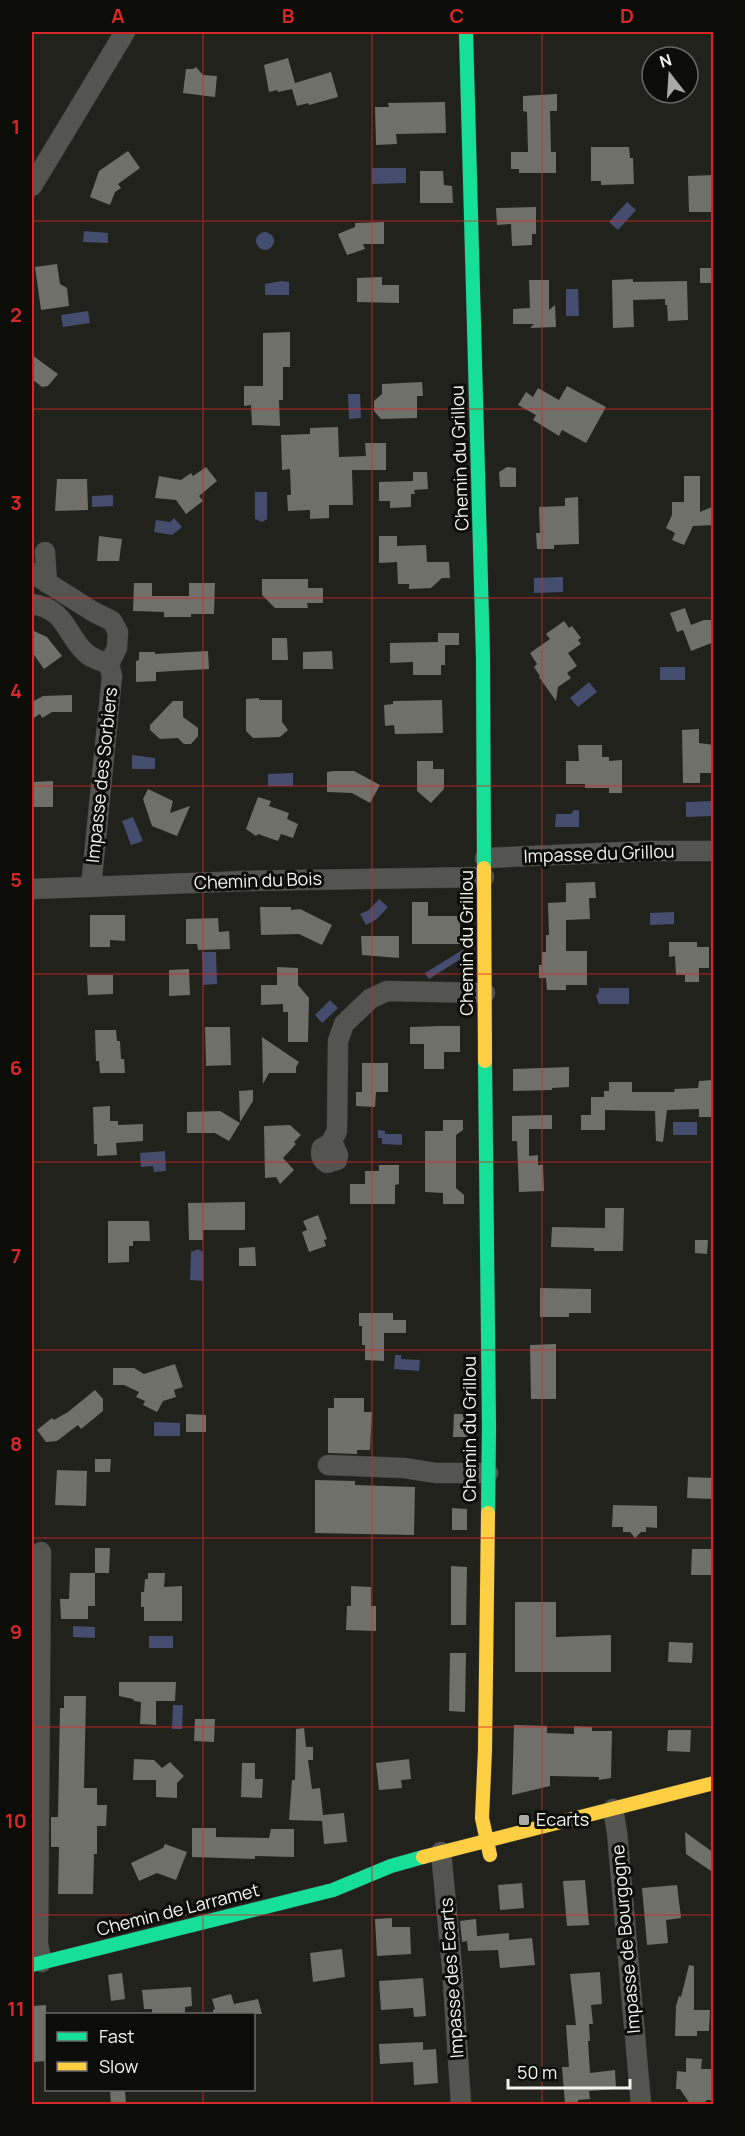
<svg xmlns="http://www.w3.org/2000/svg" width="745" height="2136" viewBox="0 0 745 2136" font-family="Manrope,sans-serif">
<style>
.water{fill:#444d6d}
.building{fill:#6f706a}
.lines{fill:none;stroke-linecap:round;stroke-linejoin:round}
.street-casing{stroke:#3c3d39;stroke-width:21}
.fast-casing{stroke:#3c3d39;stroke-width:15}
.slow-casing{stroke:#3c3d39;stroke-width:15}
.street{stroke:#545450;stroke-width:20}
.fast{stroke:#16e098;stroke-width:14}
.slow{stroke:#ffcf43;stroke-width:14}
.grid{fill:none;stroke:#d62828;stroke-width:1.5;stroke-opacity:0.55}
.poi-dot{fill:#aaaaa4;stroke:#0c0d09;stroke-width:2}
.labels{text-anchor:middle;stroke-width:6;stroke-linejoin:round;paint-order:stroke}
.street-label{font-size:18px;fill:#f3f4ed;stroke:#0c0d09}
.poi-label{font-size:18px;fill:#f3f4ed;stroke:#0c0d09;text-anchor:start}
.neatline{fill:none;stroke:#d62828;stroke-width:2}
.grid-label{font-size:20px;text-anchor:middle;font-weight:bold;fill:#d62828}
</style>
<rect width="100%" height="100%" fill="#21221c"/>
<path class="water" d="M372,168H406V183L372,184Z
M627,202L636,210L618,230L609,222Z
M84,231L108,233V243L83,242Z
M256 241a9 9 0 1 1 18 0a9 9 0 1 1-18 0Z
M281,281L289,282V295H265V284Z
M566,289H578L579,316H566Z
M88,311L90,323L63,327L61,315Z
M348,394H360L361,418L349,419Z
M255,492H267V519L262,522L255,519Z
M113,495V506L92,507V496Z
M174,518L182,527L172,535L154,532L156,520L170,522Z
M563,577V592L534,593V578Z
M660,667H685V680H660Z
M589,682L597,692L578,707L570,698Z
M132,755L155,758V769H132Z
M293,773V786H268V774Z
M713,801V816L686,817V802Z
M574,810H579V827H555L556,814H571Z
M133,817L143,841L131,845L122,821Z
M379,899L388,907L377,919L366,925L360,914L369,910Z
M674,912V924L650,925V913Z
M464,949L467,955L429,979L425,973Z
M202,952H216L217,984L203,985Z
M599,988H629V1004H599L596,996L599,992Z
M330,1000L338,1008L322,1023L315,1015Z
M673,1122H697V1135H673Z
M378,1130L385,1131V1134H402V1145L382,1144V1138H378Z
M165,1151L166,1171L154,1172L153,1166L141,1167L140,1153Z
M198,1249L203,1252V1281L190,1280L191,1252Z
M395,1355H401V1359L420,1360L419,1371L394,1369Z
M154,1422L180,1423V1436H154Z
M73,1626L95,1627V1638L73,1637Z
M149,1636H173V1648H149Z
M173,1705H183L182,1729H172Z"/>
<path class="building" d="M288,58L295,83L331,72L338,97L309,105L308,103L297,106L292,89L278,92L277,90L269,92L264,65Z
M196,67L203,75L217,76L215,97L183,93L186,69H193Z
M557,94V111H550L551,152H556V173H519V169H511V152H528L527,112L523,111V96Z
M445,102L446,133L396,134L397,144L376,145L375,107H389L388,103Z
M591,147H629L630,158H633L634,184L601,185V181H591Z
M128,151L140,168L118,184L121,188L115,192L110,205L90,197L99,171Z
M420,171H443L444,185L452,186L453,203H420Z
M714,175V212H689L688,176Z
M536,207V234H532V245L512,246L511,224L497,225L496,208Z
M384,222V244H363L365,249L347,255L338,234L355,227V223Z
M57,264L60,284L67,288L69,306L41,310L35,267Z
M700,268H714V283H700Z
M382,277V285H399V303L357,302V278Z
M633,279V282L687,281L688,320L668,321L667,305H665V299L633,300L634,327L613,328L612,280Z
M529,280H549V310L555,305L556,327L530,328L534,324H513V309L530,308Z
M290,332V367H283V400H279L280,426L252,425L251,405L244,406V386H263V333Z
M32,355L58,374L48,386L42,387L32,379Z
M422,382L423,396H417V418L381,419L374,411V401L382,394V384Z
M567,386L606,407L586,443L562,430L559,436L533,420L536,415L518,405L526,392L533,397L538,388L559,400Z
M338,427L339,457L366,456L365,443H386V470H352L353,505H329V518L310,519V510L288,511L287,495H291L290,469L282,470L281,435L310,434V428Z
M206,467L217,481L199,496L203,501L186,514L176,500L155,498L159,476L181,480L191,473L193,476Z
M507,467L516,468V487H500L499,472Z
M413,472H427L428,489L414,490L415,494H411V507L390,508V501H379V482L413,481Z
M684,476H700V512L714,506V525L693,526L684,545L672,540L675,533L666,528L672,515V502H684Z
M57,479H87L88,510L55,511Z
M578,497L579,544L554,545V549H537L536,533H540L539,507L565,506V498Z
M99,536L122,539L119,561H97Z
M379,536H397V546L426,545L427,562H449L450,578H442L431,588L409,589V584H398L397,562L379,563Z
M262,579H308V588H323V603H307L308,608H275L262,595Z
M134,583H152V596H189V583H215L214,614H191V617H164V612L133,611Z
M685,608L691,625L704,620H714V642L691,651L683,630L677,632L670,613Z
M564,621L569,628L572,626L581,638L578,640L581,644L568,653L577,666L567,673L571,678L558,687L556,701L539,677L540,676L534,667L537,664L530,653L550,639L546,634Z
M32,630L47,637L62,656L44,669L32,652Z
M438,633H459V645H445V665H441V675H413V662L390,663V643L438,642Z
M272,638H287L288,660H272Z
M208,651L209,669L156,672V681L136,682V661L139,660V652H155V654Z
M332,651L333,669H303V652Z
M72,695V712H52L42,718L40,714L32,719V702L43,696Z
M259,698V700H282V722L288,730L280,737L253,738L246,731V699Z
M442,700L443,733L395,734L394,725L385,726L384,705L393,704V701Z
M173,701H183V717L198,728V736L191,744H184L178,738L160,739L150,730V725Z
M699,729V743L714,745V773H700V783H683L682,730Z
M578,745H602V757H609V761L622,760V793H609V788H585V784H566V761H579Z
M417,761H433V769H444V789L431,803L417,791Z
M334,771H354L380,785L370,803L352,793L327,792V772Z
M53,781V807H32V782Z
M148,789L173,801L170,813L190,806L177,836L152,826L143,799Z
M258,797L271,801L269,806L289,813L287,819L298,824L293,838L281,834L278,841L258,834L256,836L246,829Z
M595,882L596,898H589L590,919L566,920V951H587V985H566V990H547L546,978H539V965H542V952H546V935H549L548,903L566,902V883Z
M412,902H428V916H460V944H412Z
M260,907H291V910L300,909L332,925L322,945L299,934L261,935Z
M90,915H125V941L110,940V947H90Z
M218,918L219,932L229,931L230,949L198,950L197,944H186V919Z
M361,936H399V958L362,955Z
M669,942H697V947H709V968H699V982H685V975H676L675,956L669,957Z
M277,967L298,968V985L309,998L308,1042H288V1012H283V1004L261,1005V985H277Z
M189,969L190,995L169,996V970Z
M87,975H113V994L88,995Z
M441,1026H460V1052H444V1069H424V1044H410V1027Z
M205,1027H230L231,1065L206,1066Z
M95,1030H116L117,1041H120L121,1059H124L125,1073H100L99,1061H96Z
M262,1037L299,1062L296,1067V1073H269L263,1084Z
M362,1063H388V1092H376L375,1107L356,1106V1092H362Z
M569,1067V1087L552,1088V1090L513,1091V1069Z
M714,1080V1117H699V1109L667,1110L663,1142L656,1141L655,1111L605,1110V1130H581V1115H591V1097H604V1091H609V1082H632V1092H675L674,1089L698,1088L699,1081Z
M253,1090V1101L240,1122L239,1091Z
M110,1106V1121H118V1125L143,1124V1141L116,1143L117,1155L97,1156V1144H94L93,1107Z
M220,1111L240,1123L229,1141L215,1133H187V1112Z
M552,1115V1129H529V1156L538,1155V1165H543L544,1191L519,1192L517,1141H512V1116Z
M443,1120H463V1130L456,1135V1188L464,1195V1204H443V1193L425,1192V1131H443Z
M290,1125L301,1135L294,1142L296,1144L283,1158L294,1170L280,1184L276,1177L265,1178L264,1126Z
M379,1165H399V1184L395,1185V1204H350V1184H365V1171H379Z
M245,1202V1230H203V1240H189L188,1203Z
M605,1208H624L623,1251H594V1248L551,1247L552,1227L605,1228Z
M318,1215L327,1239L324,1240L326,1246L309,1252L302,1232L307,1230L303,1221Z
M108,1221H149L150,1241H133V1246H129V1262L108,1263Z
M695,1240H708L707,1254L695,1253Z
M255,1247L256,1266H239V1248Z
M540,1288L591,1289V1313H569V1317H540Z
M359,1313H393V1320H406V1333H384V1361L365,1360V1345H362V1326H359Z
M556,1344V1399H531L530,1345Z
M175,1364L183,1387L174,1390L176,1397L163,1401L157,1412L143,1405L145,1401L136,1397L139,1392L124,1385H113V1368H134L144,1374Z
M95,1390L103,1399V1411L81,1429L78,1425L57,1441L46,1442L37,1430L52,1418L54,1420L68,1412Z
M334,1398H364V1412H372L370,1450H357V1454L328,1453V1408H334Z
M186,1414L206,1415V1432H186Z
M454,1414H468V1437H453Z
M95,1459H111L110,1472H95Z
M57,1470L87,1471L86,1506L55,1505Z
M688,1477L714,1478V1499L687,1498Z
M315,1480L355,1481V1485L415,1487L414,1535L315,1533Z
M613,1505L657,1506V1528L646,1527V1532H641L635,1538L630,1532H623V1527H612Z
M452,1508L467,1509V1530H452Z
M95,1548H110L109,1573H95Z
M692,1549H714V1575H691Z
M451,1566L467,1567L466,1625H451Z
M70,1573H95V1606H88V1619H61L60,1599H69Z
M148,1573H165L164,1587L182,1586V1621H144V1607H141V1592H144L145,1579H148Z
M351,1586L371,1587V1606H376V1631L346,1630L347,1606H351Z
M515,1602H556V1637L611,1635V1672H515Z
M669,1642L693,1643L692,1663L668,1662Z
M450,1653H466L465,1712L449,1711Z
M119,1682H176L175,1701H156V1725L140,1724L141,1702L134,1701L133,1699L119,1696Z
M64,1696H86L84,1788H97V1805H107L106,1826H97V1854H94L93,1894H58L59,1847H51V1817H58L60,1708H64Z
M195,1719H215L214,1742L194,1741Z
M514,1725L547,1726V1733L574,1734V1726L592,1727V1731H612L611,1778L599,1780V1777L550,1776V1786L512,1795Z
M304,1728L306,1747H313V1760H308L312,1789L320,1788L323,1815L344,1813L347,1842L324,1844L322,1821L289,1820L292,1780H295L296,1729Z
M668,1730H691L690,1752L667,1751Z
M134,1759L154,1760L162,1768L170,1762L184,1776L177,1783V1798L156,1797V1780H133Z
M409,1759L411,1779L401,1780L402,1788L379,1790L376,1763Z
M242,1763H255V1779H263L262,1798L241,1797Z
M192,1828H216V1837L269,1838L271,1829H294V1857L255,1856V1859L192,1857Z
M685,1832L714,1853V1873L686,1854Z
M165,1844L187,1852L176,1880L157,1873L139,1881L131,1863L163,1848Z
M585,1880L589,1925L567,1926L563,1881Z
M522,1883L524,1908L500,1910L498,1885Z
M677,1885L681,1918L666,1920L668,1943L647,1945L642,1888Z
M392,1918V1927H410L411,1954L377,1956L375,1919Z
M476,1919L477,1936L509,1933V1940L532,1938L535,1965L500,1968L498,1950L468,1951L467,1941L462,1942L460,1921Z
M342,1949L345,1977L313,1982L310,1953Z
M689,1965L694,1966V2010H710L709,2031H697V2036H675L676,2006L679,1996L681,1997Z
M600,1972L602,2004L591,2005L593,2024H589L590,2041H588L590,2073L615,2070L616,2089L589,2091L590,2099L578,2100V2104H565L562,2067H569L566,2025H576L570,1974Z
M122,1973L125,1999L111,2001L108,1975Z
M423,1978L426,2016L414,2017L413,2008L381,2010L379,1981Z
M191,1987L192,2006L185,2007V2014H152V2009H144L142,1990Z
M231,1994L234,2004L258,1999L262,2014H213V2010L215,2009L212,1999Z
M46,2005V2061L32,2062V2006Z
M423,2042V2050L436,2049L438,2083L414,2085L413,2062L380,2064L379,2044Z
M686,2058L702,2059L701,2069H712L714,2100H707L703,2104H690L680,2089H676L677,2071L686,2072Z
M110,2090H125L126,2104H111Z"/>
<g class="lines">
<g class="street-casing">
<path id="street" d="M32,186L125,32
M45,552L47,583
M32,573L92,611L112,621L118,632L117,648L109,664C102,661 93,659 87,654C66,636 67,609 32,604
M485,858L650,851H714
M91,887L112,676L109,664
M32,889L246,881L484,877
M330,1144L334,1146L338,1155L337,1160L327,1163C321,1159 320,1155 322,1148L330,1144L337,1131L338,1041L344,1024L370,999L387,991L485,993
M328,1465L404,1468L436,1473H488
M41,1552L38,1945L42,1962
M613,1809L617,1832L641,2104
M441,1852L452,1967L461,2104"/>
</g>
<g class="fast-casing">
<path id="fast" d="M466,32L483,657L484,868
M485,1061L489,1427L488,1513
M32,1965L333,1890L391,1866L423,1857"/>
</g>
<g class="slow-casing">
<path id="slow" d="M484,868L485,1061
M488,1513L485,1750L482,1818L490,1855
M423,1857L714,1783"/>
</g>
<use href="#street" class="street"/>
<use href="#fast" class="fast"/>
<use href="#slow" class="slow"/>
</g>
<path class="grid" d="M203,32V2014M372,32V2104M542,32V2104M32,221H714M32,409H714M32,598H714M32,786H714M32,974H714M32,1162H714M32,1350H714M32,1538H714M32,1727H714M32,1915H714M203,2090V2104"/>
<rect class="poi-dot" x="518" y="1814" width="12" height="12" rx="3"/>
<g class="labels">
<g class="street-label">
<text transform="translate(460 458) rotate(-92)" y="6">Chemin du Grillou</text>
<text transform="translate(102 775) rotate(-84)" y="6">Impasse des Sorbiers</text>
<text transform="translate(599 854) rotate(-2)" y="6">Impasse du Grillou</text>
<text transform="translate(258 881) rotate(-2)" y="6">Chemin du Bois</text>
<text transform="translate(467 943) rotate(-90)" y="6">Chemin du Grillou</text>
<text transform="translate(470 1429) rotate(-90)" y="6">Chemin du Grillou</text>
<text transform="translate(178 1910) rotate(-14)" y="6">Chemin de Larramet</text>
<text transform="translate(626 1939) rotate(-95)" y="6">Impasse de Bourgogne</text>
<text transform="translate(452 1978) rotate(-94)" y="6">Impasse des Ecarts</text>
</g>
<g class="poi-label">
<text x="536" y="1826">Ecarts</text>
</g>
</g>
<rect width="745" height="2136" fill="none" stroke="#0c0d09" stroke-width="66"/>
<rect x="45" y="2013" width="210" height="78" fill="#0c0d09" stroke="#686964" stroke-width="1.5"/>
<rect x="57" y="2032" width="30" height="9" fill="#16e098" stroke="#686964" stroke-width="1.5"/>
<text x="99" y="2043" font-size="18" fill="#f3f4ed">Fast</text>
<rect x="57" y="2062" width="30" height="9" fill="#ffcf43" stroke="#686964" stroke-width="1.5"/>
<text x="99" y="2073" font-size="18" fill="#f3f4ed">Slow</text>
<g transform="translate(670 75) rotate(343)"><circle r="28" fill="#0c0d09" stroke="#686964" stroke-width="1.5"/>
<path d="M0-4.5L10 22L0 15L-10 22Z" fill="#aaaaa4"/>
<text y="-9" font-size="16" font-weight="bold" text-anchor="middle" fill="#f3f4ed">N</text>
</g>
<path d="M508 2079v9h122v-9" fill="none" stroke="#f3f4ed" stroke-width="3"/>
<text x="517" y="2079" font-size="18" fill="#f3f4ed" stroke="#0c0d09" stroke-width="4.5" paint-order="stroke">50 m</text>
<rect x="33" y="33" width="679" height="2070" class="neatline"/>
<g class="grid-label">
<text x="118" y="23">A</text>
<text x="288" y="23">B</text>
<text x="457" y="23">C</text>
<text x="627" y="23">D</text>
<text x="16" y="134">1</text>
<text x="16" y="322">2</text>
<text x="16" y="510">3</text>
<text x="16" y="698">4</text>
<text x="16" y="887">5</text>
<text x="16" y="1075">6</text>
<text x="16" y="1263">7</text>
<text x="16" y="1451">8</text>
<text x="16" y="1639">9</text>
<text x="16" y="1828">10</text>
<text x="16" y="2016">11</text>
</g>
</svg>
